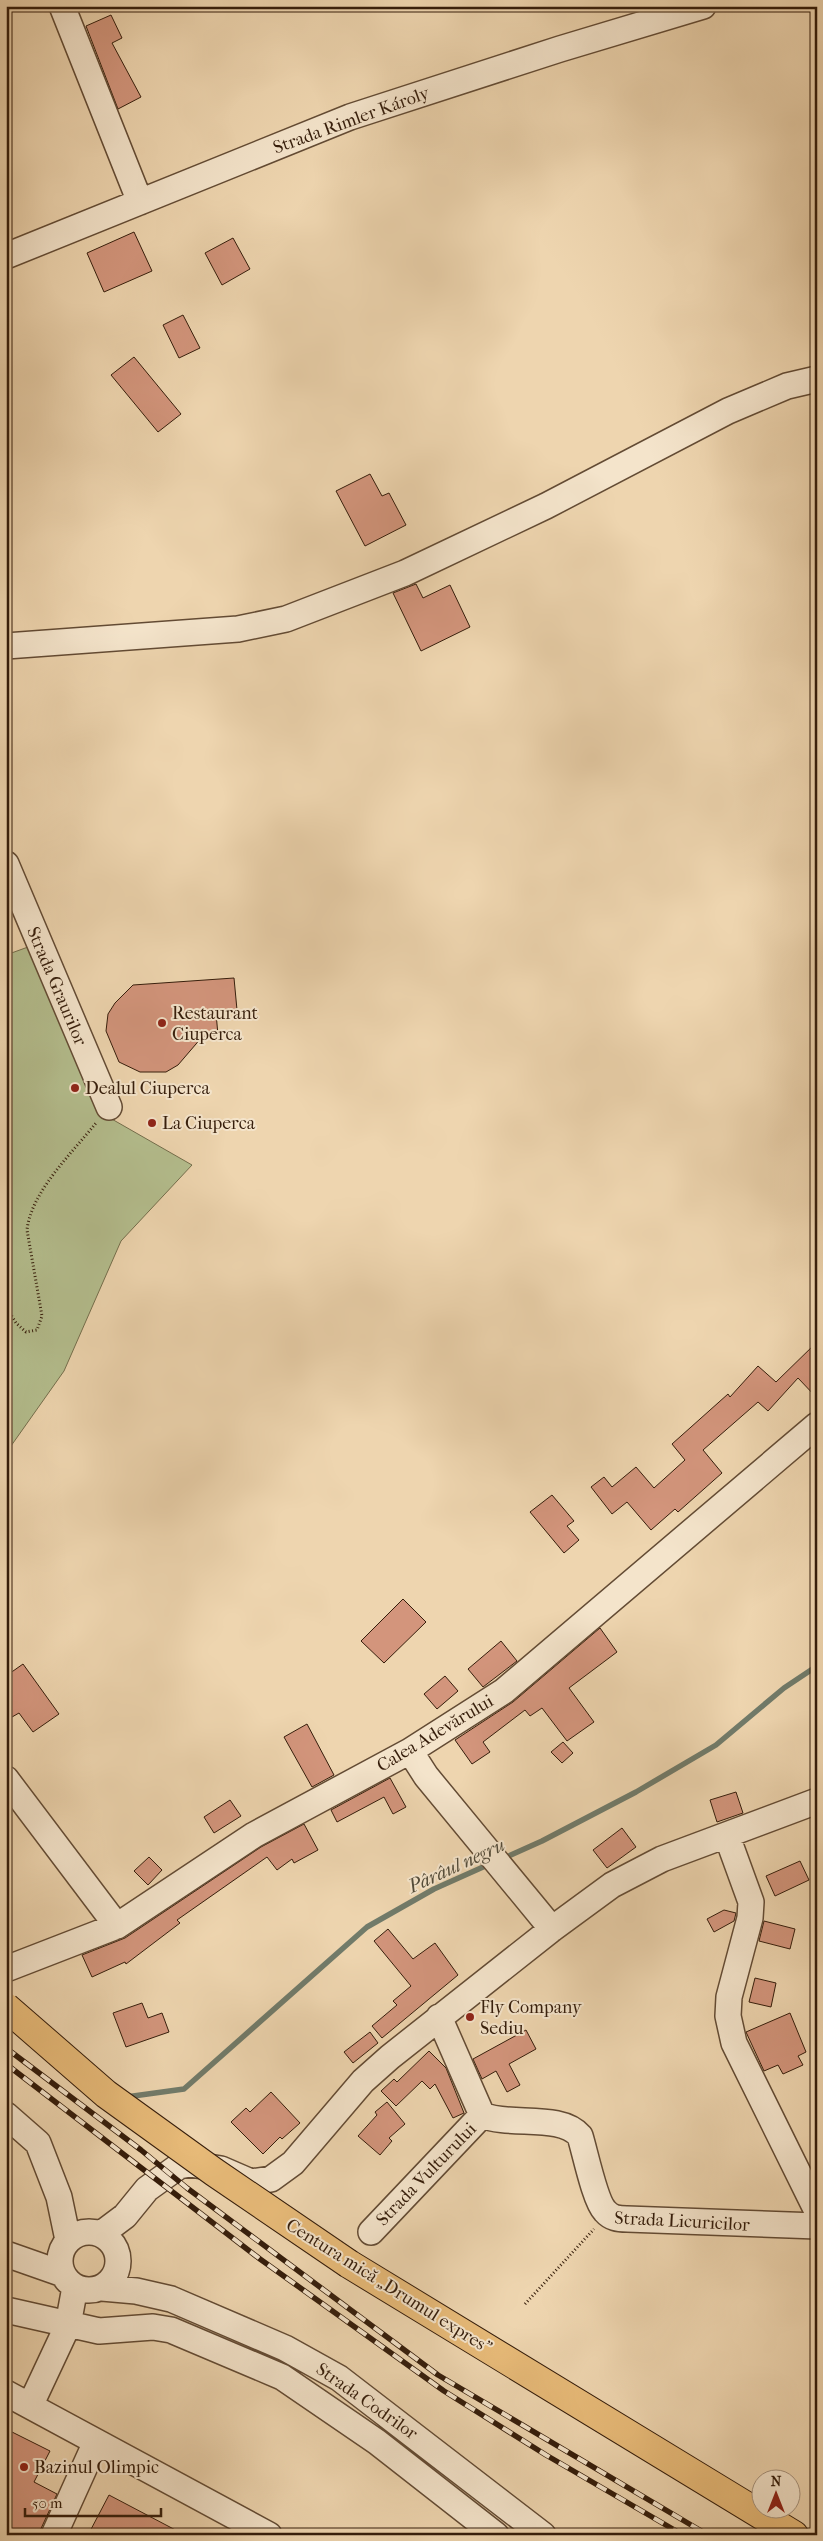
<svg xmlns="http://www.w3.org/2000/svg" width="823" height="2541" viewBox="0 0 823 2541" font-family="'IM FELL French Canon',serif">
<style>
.green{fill:#b4be8e;stroke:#746e4c}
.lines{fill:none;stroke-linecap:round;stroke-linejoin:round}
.stream{stroke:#717b6a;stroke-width:5.5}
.building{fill:#d3957c;stroke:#351d0b}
.minor-casing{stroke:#634b34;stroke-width:28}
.major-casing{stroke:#351d0b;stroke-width:30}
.path{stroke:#351d0b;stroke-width:3;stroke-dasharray:1 2.5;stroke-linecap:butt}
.minor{stroke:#f4e4cb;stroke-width:25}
.major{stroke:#e7ba78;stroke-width:28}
.rail-casing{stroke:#351d0b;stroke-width:5.5}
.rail{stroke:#f4e4cb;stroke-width:4;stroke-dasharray:11;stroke-linecap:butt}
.major-bridge-casing{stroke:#351d0b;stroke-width:30;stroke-linecap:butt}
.major-bridge{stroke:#e7ba78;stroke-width:28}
.poi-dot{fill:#8f2418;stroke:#f4e4cb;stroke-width:2}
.labels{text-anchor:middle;stroke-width:4;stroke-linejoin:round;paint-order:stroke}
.street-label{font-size:18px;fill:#351d0b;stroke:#f4e4cb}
.poi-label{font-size:18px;fill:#351d0b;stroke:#f4e4cb;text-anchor:start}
.water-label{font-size:19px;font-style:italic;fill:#534c3a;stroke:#f4e4cb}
</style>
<rect width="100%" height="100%" fill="#eed5af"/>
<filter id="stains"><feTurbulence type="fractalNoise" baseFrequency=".004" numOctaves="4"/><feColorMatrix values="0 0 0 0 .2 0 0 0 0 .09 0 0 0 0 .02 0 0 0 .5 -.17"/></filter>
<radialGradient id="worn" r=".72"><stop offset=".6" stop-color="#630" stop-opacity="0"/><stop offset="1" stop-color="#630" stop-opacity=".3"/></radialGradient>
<path class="green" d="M39,943L103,1114L192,1165L121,1241L64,1371L6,1453V955Z"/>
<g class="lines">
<path class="stream" d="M502,1859L542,1841L636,1792L716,1745L784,1688L817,1666
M126,2097L184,2089L367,1927L434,1889L492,1863"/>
</g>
<path class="building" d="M111,15L122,38L112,43L141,97L118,109L86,26Z
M134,232L152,271L104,292L87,253Z
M233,238L250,269L222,285L205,253Z
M183,315L200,348L179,358L163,325Z
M134,357L181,414L158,432L111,375Z
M370,474L382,496L389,493L406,525L365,546L336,491Z
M416,584L423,598L450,585L470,627L421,651L393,593Z
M234,978L237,1010L216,1013L218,1035L202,1037L178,1065L166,1072H140L119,1062L106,1031L108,1014L115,1003L133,985Z
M817,1342V1398L798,1378L768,1411L758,1402L703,1450L722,1473L678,1512L675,1509L651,1530L627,1502L612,1514L591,1487L604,1477L612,1487L636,1467L654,1488L685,1460L672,1444L728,1394L730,1397L758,1366L776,1382Z
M552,1495L574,1521L567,1526L579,1540L564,1553L530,1512Z
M403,1599L426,1622L384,1663L361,1641Z
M600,1628L617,1652L569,1688L594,1722L567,1741L542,1708L530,1716L525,1710L483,1742L490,1752L472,1764L455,1740L513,1702Z
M501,1641L517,1661L483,1687L468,1669Z
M23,1664L59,1714L33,1732L19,1713L12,1717L6,1709V1676Z
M445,1676L458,1691L437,1709L424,1694Z
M307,1724L334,1775L312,1787L284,1737Z
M563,1742L573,1753L562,1763L551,1752Z
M390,1778L406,1807L393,1814L384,1797L337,1822L331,1810Z
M736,1792L743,1813L717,1822L710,1800Z
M230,1800L241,1816L214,1833L204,1817Z
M304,1824L318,1850L294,1863L292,1859L277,1870L267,1857L177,1920L180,1923L126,1964L125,1962L92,1977L82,1955L125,1938L261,1847Z
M622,1828L636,1847L607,1868L593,1850Z
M149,1857L162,1870L148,1885L134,1871Z
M800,1861L809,1880L775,1896L766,1876Z
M724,1910L736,1913L734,1921L714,1932L707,1919Z
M764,1921L795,1929L790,1949L759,1941Z
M388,1929L413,1959L435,1943L458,1975L382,2038L372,2026L397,2005L393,2001L411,1986L374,1941Z
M755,1978L776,1983L771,2007L749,2002Z
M142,2003L148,2018L162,2013L169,2032L126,2047L113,2013Z
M790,2013L806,2052L798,2056L803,2065L783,2074L778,2065L764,2071L746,2032Z
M526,2030L536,2049L509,2064L520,2085L507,2092L496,2071L482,2079L473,2059Z
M370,2032L378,2043L353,2063L344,2052Z
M429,2051L446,2068L464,2113L453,2118L435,2084L430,2089L422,2081L396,2106L381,2091L394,2079L397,2082Z
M271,2092L300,2123L282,2139L280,2137L263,2154L231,2122L246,2108L250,2112Z
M387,2102L405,2124L389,2138L392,2141L380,2155L358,2136L377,2115L375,2112Z
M6,2429L50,2451L34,2482L57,2494L38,2535H6Z
M109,2495L185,2535H88Z"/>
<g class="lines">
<g class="minor-casing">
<path id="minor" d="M62,6L140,202
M6,256L350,117L560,49L703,6
M6,646L238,629L286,619L405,573L546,506L728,411L787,386L817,379
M6,864L109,1107
M410,1751L426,1776L552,1929
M6,1779L117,1926
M727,1836L751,1902L750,1918L729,1997L728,2016L734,2043L817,2211
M6,1969L117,1926L254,1835L410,1751L504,1691L817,1425
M439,2017L482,2115C510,2127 561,2113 580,2136C585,2152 595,2201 605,2211C611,2218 618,2219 627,2219L817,2226
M6,2115L38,2143L59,2197L68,2240
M60 2261a29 29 0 1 1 58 0a29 29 0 1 1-58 0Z
M371,2232L482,2115
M101,2234L125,2216L147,2189L179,2166L190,2164L221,2169L251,2182L271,2179L293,2163L363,2081L390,2057L552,1929L612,1885L662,1859L817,1801
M6,2254L63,2274
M102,2288L136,2291L171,2299L285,2348L339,2378L543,2535
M6,2310L99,2331L153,2327L171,2330L282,2377L377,2442L496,2535
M6,2393L269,2535
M30,2406L68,2325L75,2287
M54,2535L96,2442"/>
</g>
<g class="major-casing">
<path id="major" d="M349,2264L794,2535"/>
</g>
<path class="path" d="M6,1307L16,1323L26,1332L37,1330L42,1316L27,1230C31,1192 72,1153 96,1123
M525,2304L594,2229"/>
<use href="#minor" class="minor"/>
<use href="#major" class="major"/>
<g class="rail-casing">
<path id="rail" d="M6,2048L141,2150L187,2188L438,2375L708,2535
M6,2064L260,2259L444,2391L546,2455L683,2535"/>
</g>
<use href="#rail" class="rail"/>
<g class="major-bridge-casing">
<path id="major-bridge" d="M6,2007L106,2094L214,2172L349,2264"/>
</g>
<use href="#major-bridge" class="major-bridge"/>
</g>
<g class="poi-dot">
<circle cx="162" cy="1023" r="5"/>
<circle cx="75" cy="1088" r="5"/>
<circle cx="152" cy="1123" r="5"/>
<circle cx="470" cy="2017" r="5"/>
<circle cx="24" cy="2467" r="5"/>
</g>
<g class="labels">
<g class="street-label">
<text transform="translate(351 120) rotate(-20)" y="6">Strada Rimler Károly</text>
<text transform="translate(57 986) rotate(67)" y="6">Strada Graurilor</text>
<text transform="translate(435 1733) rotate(-31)" y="6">Calea Adevărului</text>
<text transform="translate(426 2174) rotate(-46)" y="6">Strada Vulturului</text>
<text transform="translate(682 2221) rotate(3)" y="6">Strada Licuricilor</text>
<text transform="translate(389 2286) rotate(32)" y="6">Centura mică „Drumul expres”</text>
<text transform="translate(367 2401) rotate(35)" y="6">Strada Codrilor</text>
</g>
<g class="poi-label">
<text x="172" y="1019">Restaurant<tspan x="172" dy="21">Ciuperca</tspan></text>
<text x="85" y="1094">Dealul Ciuperca</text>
<text x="162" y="1129">La Ciuperca</text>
<text x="480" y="2013">Fly Company<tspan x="480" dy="21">Sediu</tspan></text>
<text x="34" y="2473">Bazinul Olimpic</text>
</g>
<g class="water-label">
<text transform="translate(456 1865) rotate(-25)" y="7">Pârâul negru</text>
</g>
</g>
<rect width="823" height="2541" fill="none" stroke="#eed5af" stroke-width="25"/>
<rect x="8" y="8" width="808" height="2526" fill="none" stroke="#351d0b" stroke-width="2.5"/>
<rect x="12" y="12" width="798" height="2516" fill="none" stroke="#351d0b"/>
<g transform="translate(776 2494)"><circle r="24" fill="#f4e4cb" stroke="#a8947e"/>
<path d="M0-4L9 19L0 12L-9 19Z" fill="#8f2418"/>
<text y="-8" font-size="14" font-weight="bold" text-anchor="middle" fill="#351d0b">N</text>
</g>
<path d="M25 2508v8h136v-8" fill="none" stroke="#351d0b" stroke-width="2.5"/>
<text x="32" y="2508" font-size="15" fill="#351d0b" stroke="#f4e4cb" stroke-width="4" paint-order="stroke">50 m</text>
<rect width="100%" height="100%" filter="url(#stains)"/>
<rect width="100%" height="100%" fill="url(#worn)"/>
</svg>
